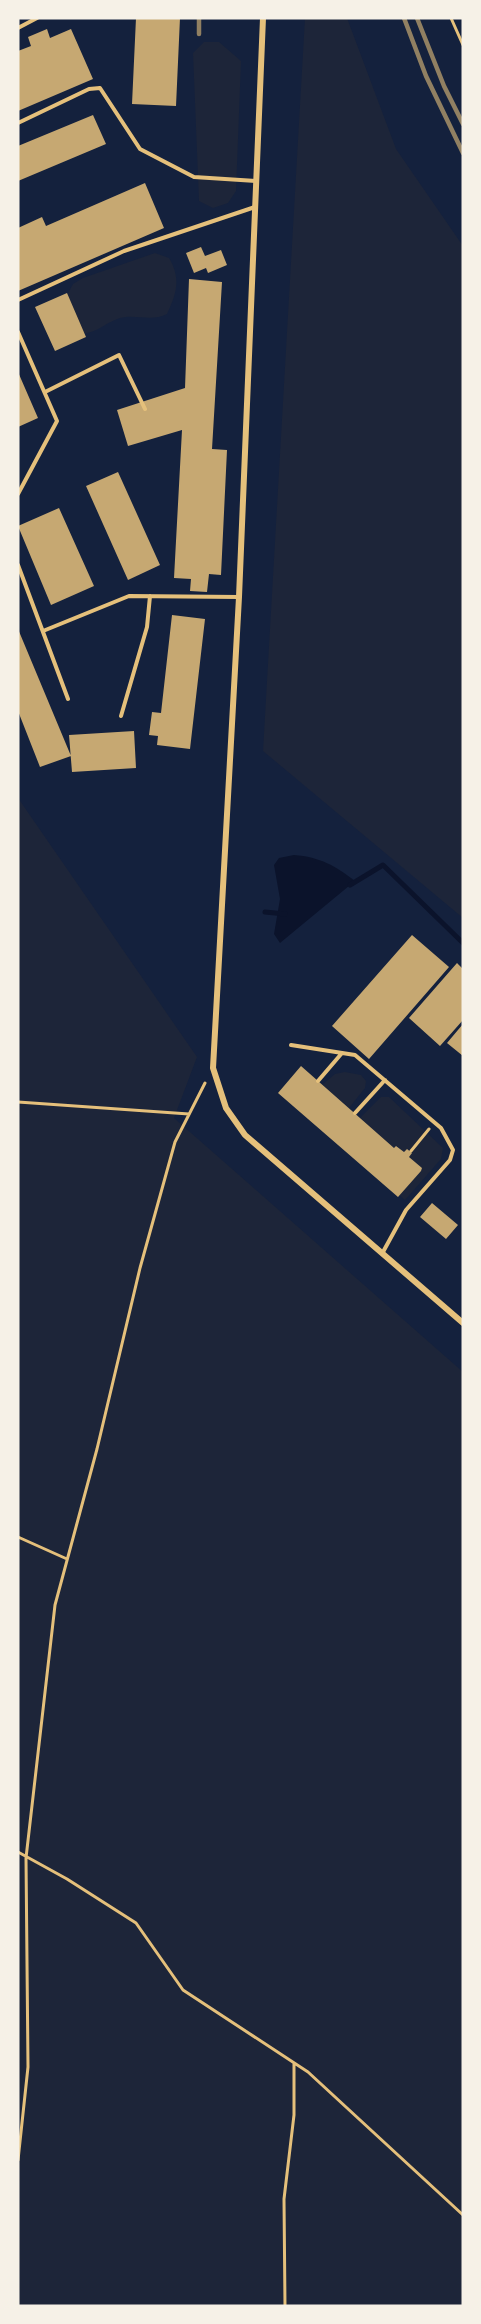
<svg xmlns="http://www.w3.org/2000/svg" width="481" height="2324" viewBox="0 0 481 2324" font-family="'Source Sans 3',sans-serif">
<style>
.green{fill:#1d2539}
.water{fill:#0b132b}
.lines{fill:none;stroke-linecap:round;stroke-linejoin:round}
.stream{stroke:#0b132b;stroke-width:5}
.building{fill:#c6a872}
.path{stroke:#e5c07b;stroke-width:3}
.service{stroke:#e5c07b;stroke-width:4}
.minor{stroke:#e5c07b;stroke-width:6}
.rail{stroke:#918062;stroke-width:4.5}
</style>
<rect width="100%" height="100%" fill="#14213d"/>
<path class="green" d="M305,18H347L396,149L463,246V918L263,751Z
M204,42H219L241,61L236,191L228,203L213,208L199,201L193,53Z
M155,253L169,258C181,278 177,293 167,314C152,322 136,314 120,318C102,324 98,334 76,334L66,297L73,284L83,278Z
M18,798L197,1057L174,1118L463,1372V2306H18Z
M345,1072L361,1075L366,1081L365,1088L349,1108L322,1085L335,1074Z
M381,1097H389L443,1148L441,1159L405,1200L399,1195L422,1168L409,1157L412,1153L407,1149L404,1152L397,1146L394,1148L360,1118Z"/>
<path class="water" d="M294,855C320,857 336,866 355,881L280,943L274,934L280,899L274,865L279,858Z"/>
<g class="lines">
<path class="stream" d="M350,885L383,865L463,943
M265,912L285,914"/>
</g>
<path class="building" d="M136,18H180L176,106L132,104Z
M47,29L50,38L71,29L93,79L18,111V51L31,46L28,37Z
M93,115L106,144L18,181V146Z
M145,183L164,228L18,291V228L42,217L46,226Z
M201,247L205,256L221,250L227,265L208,273L206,268L194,273L186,253Z
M189,279L222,282L212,449L227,450L221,575L209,574L207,592L190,591L191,579L174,578L182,430L128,446L117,410L185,388Z
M67,293L86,337L55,351L35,307Z
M18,372L38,418L18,427Z
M118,472L160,565L128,580L86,486Z
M59,508L94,586L51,605L18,526Z
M172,615L205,619L190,749L157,745L158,736L149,735L152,712L161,713Z
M18,629L71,756L40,767L18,711Z
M134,731L136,768L72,772L69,735Z
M412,935L449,967L369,1059L332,1026Z
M457,963L463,969V1020L440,1046L409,1018Z
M463,1024V1056L447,1043Z
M301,1066L394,1148L396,1146L404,1152L407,1149L412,1153L409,1157L422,1168L421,1171L398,1197L278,1093Z
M432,1203L458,1225L446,1239L420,1217Z"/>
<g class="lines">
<path class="path" d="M451,18L463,45
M18,1102L189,1114
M411,1151L429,1129
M18,1537L67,1559
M18,1852L67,1879L136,1923L183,1990L308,2072L463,2215
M18,2160L28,2067L26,1858L55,1605L97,1449L140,1268L175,1142L205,1083
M285,2306L284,2199L294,2115V2063"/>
<path class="service" d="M18,28L37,18
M18,123L89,89L100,88L140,149L194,177L256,181
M18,300L124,251L255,207
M18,332L57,421L18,494
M45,392L119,355L145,409
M18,565L68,699
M43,631L129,596L239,597
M121,716L147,627L150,596
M291,1045L355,1055L441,1128L453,1150L450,1160L406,1210L383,1252
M318,1081L342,1053
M355,1113L385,1080"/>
<path class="minor" d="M263,18L239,597L213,1068L226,1108L245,1135L463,1323"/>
<path class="rail" d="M404,18L426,76L463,153
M417,18L444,86L463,124
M199,34V18"/>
</g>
<rect width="481" height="2324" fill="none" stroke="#f6f1e7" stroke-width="39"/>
</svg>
